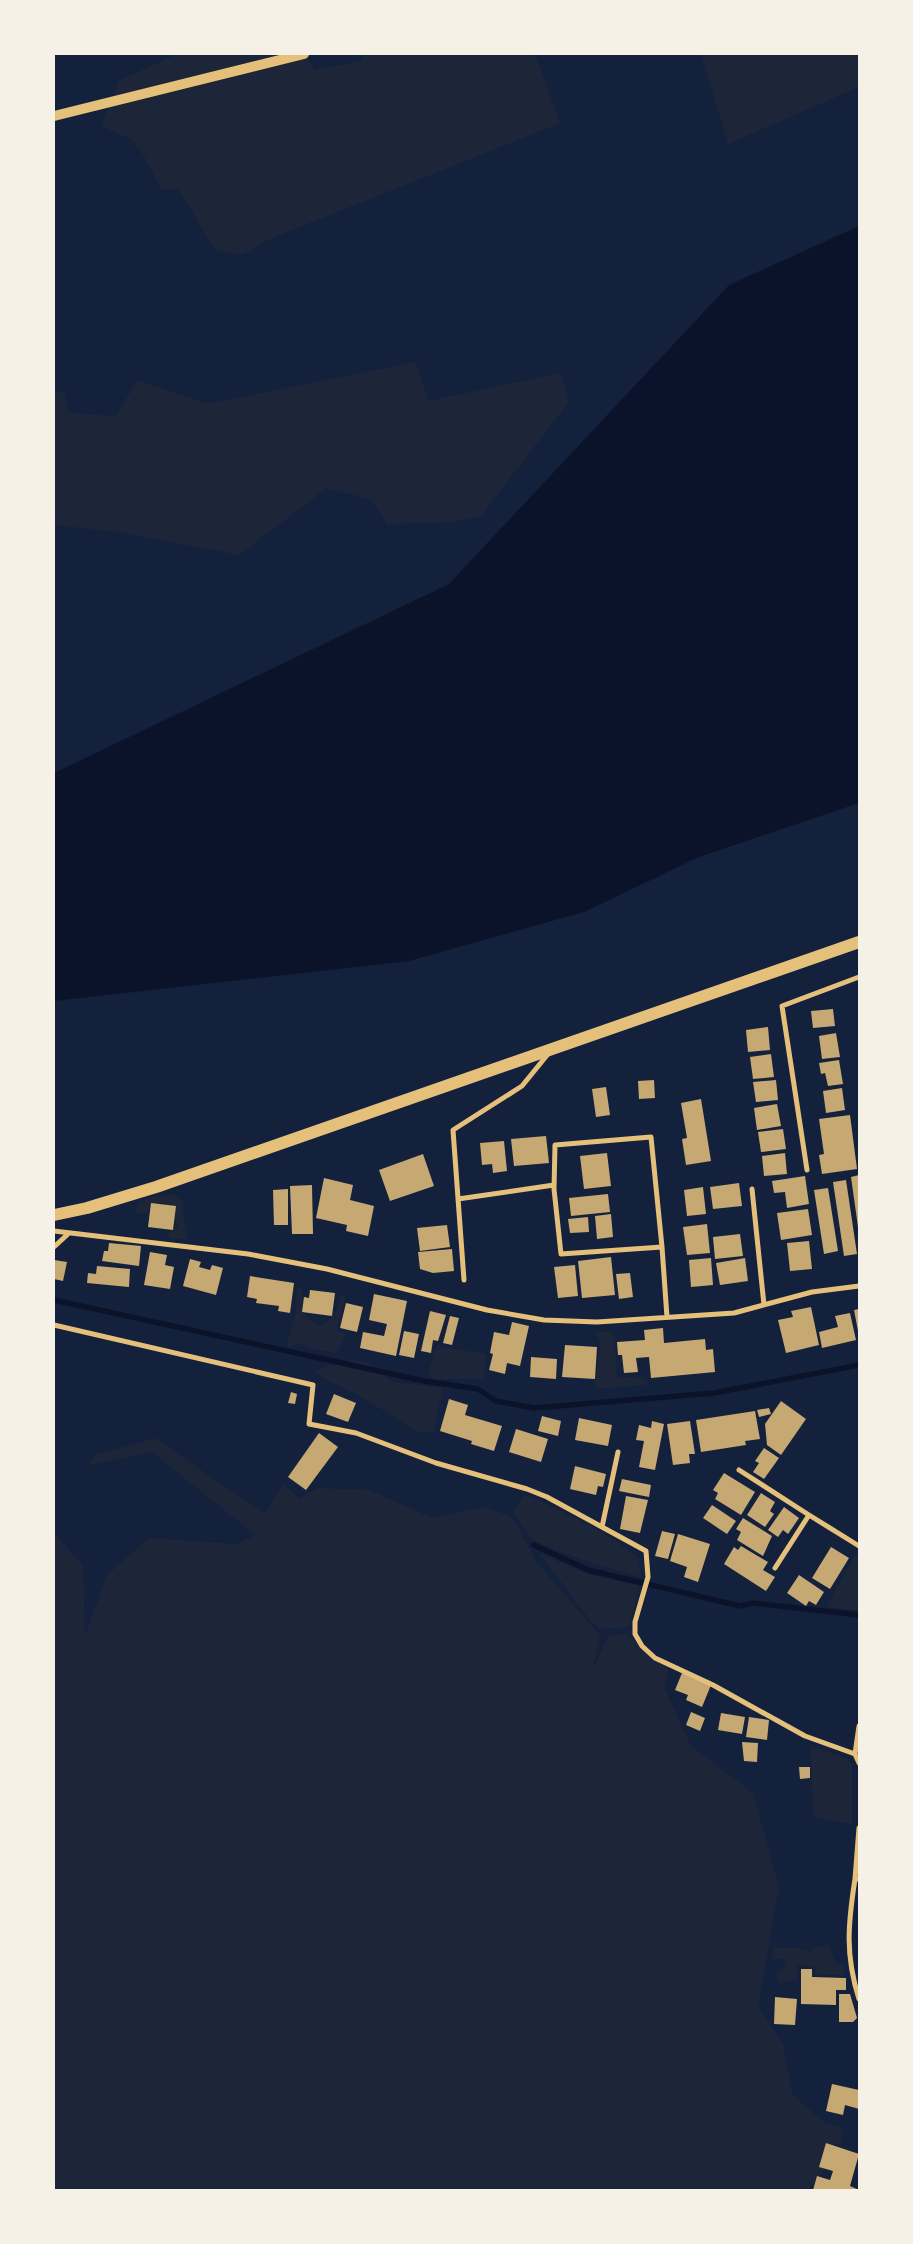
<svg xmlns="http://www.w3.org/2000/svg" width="913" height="2244" viewBox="0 0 913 2244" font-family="'PT Sans',sans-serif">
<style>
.green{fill:#1d2539}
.water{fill:#0b132b}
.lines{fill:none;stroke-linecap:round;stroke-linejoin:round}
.stream{stroke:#0b132b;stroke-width:5.5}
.building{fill:#c6a872}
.minor{stroke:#e5c07b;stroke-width:5}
.secondary{stroke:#e5c07b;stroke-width:10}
.primary{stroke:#e5c07b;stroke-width:12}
</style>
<rect width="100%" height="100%" fill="#14213d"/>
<path class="green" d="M177,54H304L315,70L361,61L362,54H535L560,123L272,238L242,255L216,251L178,189H161L144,156L132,140L102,126L118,81Z
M701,54H859V87L728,144Z
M416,362L428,401L561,373L569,402L480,517L452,522L387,524L371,499L327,488L239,555L120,532L54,525V392H64L69,413L115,416L138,380L207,404Z
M173,1194L182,1201L187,1239H171L167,1234L178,1226L172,1210L163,1202L152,1206L146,1213H136L138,1203L149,1197Z
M297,1286L303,1290L301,1312L320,1326C334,1320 338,1309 341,1295L346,1294L337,1330L347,1335L336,1353L310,1348L301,1343L288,1347L287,1343L296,1311Z
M596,1332H611L615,1336L617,1377L642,1378L647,1382L645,1385L595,1389L600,1343Z
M437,1346L486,1354L484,1379H433L428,1373Z
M353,1360L373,1365L393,1382L443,1388L433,1433L417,1432L364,1398L314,1373L323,1367Z
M155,1438L265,1514L283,1483L299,1499L317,1488L369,1490L433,1518L485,1507L512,1517L538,1564L600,1635L593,1670L608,1636L627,1633L645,1653L669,1669L664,1687L691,1746L753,1793L779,1887L758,2006L783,2044L792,2094L826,2124L842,2127L841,2143L827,2145V2166L808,2190H54V1533L83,1565L85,1636L107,1575L149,1538L237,1544L255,1535L152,1452L86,1466L95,1455Z
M525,1495C556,1507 616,1536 639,1559L641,1577L586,1561L533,1541L513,1511Z
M539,1553L587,1574L639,1586L630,1627L600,1629L589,1619Z
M859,1553V1610L826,1607L854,1557Z
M811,1746L847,1758L852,1765V1824L813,1817Z
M829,1946L836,1963L844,1966L845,1975H817L815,1967L798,1965L797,1981L780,1983L776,1974L786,1965L783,1959H771L774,1948H798L810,1952L813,1947Z"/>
<path class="water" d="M859,226V803L699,857L584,912L409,961L54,1001V773L449,584L729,285Z"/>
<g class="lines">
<path class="stream" d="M54,1300L424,1381L478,1389L496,1401L534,1408L714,1393L859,1365
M534,1545L588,1570L740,1606L753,1603L859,1615"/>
</g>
<path class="building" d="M833,1009L835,1026L813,1028L811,1011Z
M768,1027L770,1050L748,1052L746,1030Z
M836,1033L840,1057L822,1059L819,1036Z
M771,1054L774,1077L753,1079L750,1057Z
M839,1060L843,1084L828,1086L825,1073L821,1074L819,1063Z
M654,1080L655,1098L639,1099L638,1081Z
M776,1080L778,1100L756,1102L753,1082Z
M606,1087L610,1115L596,1117L592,1089Z
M842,1088L845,1110L826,1113L823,1091Z
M701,1099L711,1161L686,1165L682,1139L687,1138L681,1103Z
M777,1104L781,1126L757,1130L754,1108Z
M850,1115L857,1169L822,1174L819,1155L824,1154L819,1119Z
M783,1129L786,1149L761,1152L758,1132Z
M546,1136L549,1163L514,1166L511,1139Z
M504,1141L507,1171L493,1173L492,1164L482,1165L480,1143Z
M607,1153L611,1186L584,1189L580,1156Z
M785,1153L787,1174L764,1176L762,1156Z
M423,1154L434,1186L390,1201L379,1170Z
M859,1175V1227H858L851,1177Z
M805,1176L809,1204L787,1208L785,1192L774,1193L772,1181Z
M324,1178L353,1185L350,1200L374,1206L368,1236L346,1231L347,1225L316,1218Z
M846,1180L857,1254L844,1256L833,1182Z
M739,1183L742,1206L713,1209L710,1187Z
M312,1185L313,1234H292L290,1186Z
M703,1187L706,1214L687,1216L684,1190Z
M828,1188L838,1251L824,1254L814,1190Z
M288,1189V1225H274L273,1190Z
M608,1194L610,1212L571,1216L569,1198Z
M151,1203L176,1206L173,1230L148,1227Z
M808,1209L812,1235L781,1240L777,1213Z
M611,1214L613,1237L597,1239L595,1216Z
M588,1217L589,1232L570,1233L568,1219Z
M707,1224L710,1253L687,1255L683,1227Z
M447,1225L450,1247L420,1251L417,1228Z
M740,1234L743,1256L715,1259L713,1237Z
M809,1241L812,1269L790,1271L787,1243Z
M109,1243L141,1246L139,1266L102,1261L104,1251H108Z
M452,1249L454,1271L433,1273L420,1269L418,1252Z
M150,1252L167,1255L165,1265L174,1267L170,1289L144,1285Z
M611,1257L615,1295L582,1298L578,1261Z
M711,1258L713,1285L691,1287L689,1260Z
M745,1258L748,1281L720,1285L716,1263Z
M190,1259L201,1262L199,1267L210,1270L212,1265L223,1268L216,1295L183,1286Z
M54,1260L67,1262L63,1281L54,1279Z
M575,1265L578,1296L558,1298L554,1267Z
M97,1266L130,1269L129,1287L87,1283L88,1273L96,1274Z
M630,1273L633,1297L619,1299L616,1274Z
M250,1276L294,1283L290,1313L278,1311L279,1306L256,1303L257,1299L247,1297Z
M310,1290L335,1293L332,1316L302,1312L304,1297L309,1298Z
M374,1294L407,1301L396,1356L360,1348L363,1332L384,1336L387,1324L369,1320Z
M346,1303L363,1307L357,1332L340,1328Z
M811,1307L819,1345L786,1353L778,1320L793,1317L791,1311Z
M859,1309V1331H858L854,1310Z
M430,1311L446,1315L438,1341L433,1340L431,1353L421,1351Z
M850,1313L856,1340L822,1348L819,1332L838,1327L835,1316Z
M450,1316L459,1318L452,1345L443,1343Z
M512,1322L529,1326L520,1366L507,1363L505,1374L489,1370L493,1354L490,1353L494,1332L509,1335Z
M663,1328L664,1343L705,1339L706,1350L713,1349L715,1372L651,1378L649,1357L636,1358L638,1372L624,1373L622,1355H618L617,1342L645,1340L644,1330Z
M404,1331L419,1334L414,1358L399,1355Z
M565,1345L597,1347L595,1379L562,1377Z
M531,1357L557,1359L556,1379L530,1377Z
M291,1392L297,1394L295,1404L288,1403Z
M334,1394L356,1403L348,1422L326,1414Z
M449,1399L468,1405L465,1415L502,1426L494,1451L471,1444L472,1441L440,1431Z
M781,1401L806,1419L781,1455L767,1445L765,1424Z
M769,1408L771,1414L759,1417L757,1410Z
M755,1411L760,1439L745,1441L746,1445L701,1452L696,1420Z
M542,1416L561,1421L558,1436L538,1431Z
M579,1418L612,1425L608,1446L575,1440Z
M652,1421L664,1424L655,1470L639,1467L644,1441L636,1440L639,1425L651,1428Z
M690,1421L695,1454H689L690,1463L673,1465L667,1424Z
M516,1429L548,1439L541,1462L509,1452Z
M319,1433L338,1447L306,1490L288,1477Z
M764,1448L779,1458L764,1479L753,1472L759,1463L755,1461Z
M575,1466L606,1474L603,1487L598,1486L596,1495L570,1489Z
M724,1473L755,1492L741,1515L715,1499L718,1493L713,1490Z
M622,1479L651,1485L649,1497L619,1491Z
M761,1493L775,1502L770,1511L774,1514L765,1527L747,1515Z
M626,1496L648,1500L640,1533L620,1529Z
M712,1505L736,1521L727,1534L703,1518Z
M784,1507L799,1518L788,1534L783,1530L778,1537L768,1530Z
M743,1518L772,1536L763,1556L737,1540L741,1532L736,1529Z
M662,1531L675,1534L668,1559L655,1556Z
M678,1534L710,1544L698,1582L684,1577L687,1567L670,1561Z
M741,1546L768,1562L763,1570L775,1577L766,1591L724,1564L734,1547L738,1550Z
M831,1547L849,1558L830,1589L812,1578Z
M799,1575L824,1592L816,1605L809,1601L806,1606L787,1593Z
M682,1673L711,1685L702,1707L686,1700L688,1695L675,1690Z
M691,1712L705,1718L700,1731L686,1725Z
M721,1713L745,1717L742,1734L718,1730Z
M749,1717L769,1720L767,1740L746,1737Z
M742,1742L758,1743L757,1762L744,1761Z
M799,1767H810V1778L800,1779Z
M801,1969H812V1977L846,1978V1990H836V2005L801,2004Z
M839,1994H850L857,2018L853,2022H839Z
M775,1997L797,1999L795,2025L774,2024Z
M832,2084L859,2090V2109L845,2105L843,2115L826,2111Z
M826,2143L859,2154L850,2186L859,2190H813L817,2176L830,2180L833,2171L819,2167Z"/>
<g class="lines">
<path class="minor" d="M807,1170L782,1006L859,977
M752,1189L764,1305
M458,1199L554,1185
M54,1231L248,1254L327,1269L487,1310L544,1320L597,1322L734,1313L812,1292L859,1286
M54,1247L69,1233
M662,1247L651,1137L555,1145L554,1189L561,1254L662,1247L667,1317
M464,1280L453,1130L522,1086L548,1054
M54,1325L313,1385L309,1424L356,1433L436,1463L527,1489L547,1497L602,1527
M618,1452L602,1527L646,1551L648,1577L635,1622V1634L642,1646L655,1658L713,1685L805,1736L855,1754L859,1726
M739,1470L809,1515
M775,1568L809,1515L859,1546
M855,1754L859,1763
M859,1828L855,1879H859
M855,1879C848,1924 845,1955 859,1999"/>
<path class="secondary" d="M54,116L304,54"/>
<path class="primary" d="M54,1215L87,1208L156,1187L859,942"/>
</g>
<rect width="913" height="2244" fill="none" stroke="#f6f1e7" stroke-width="110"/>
</svg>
